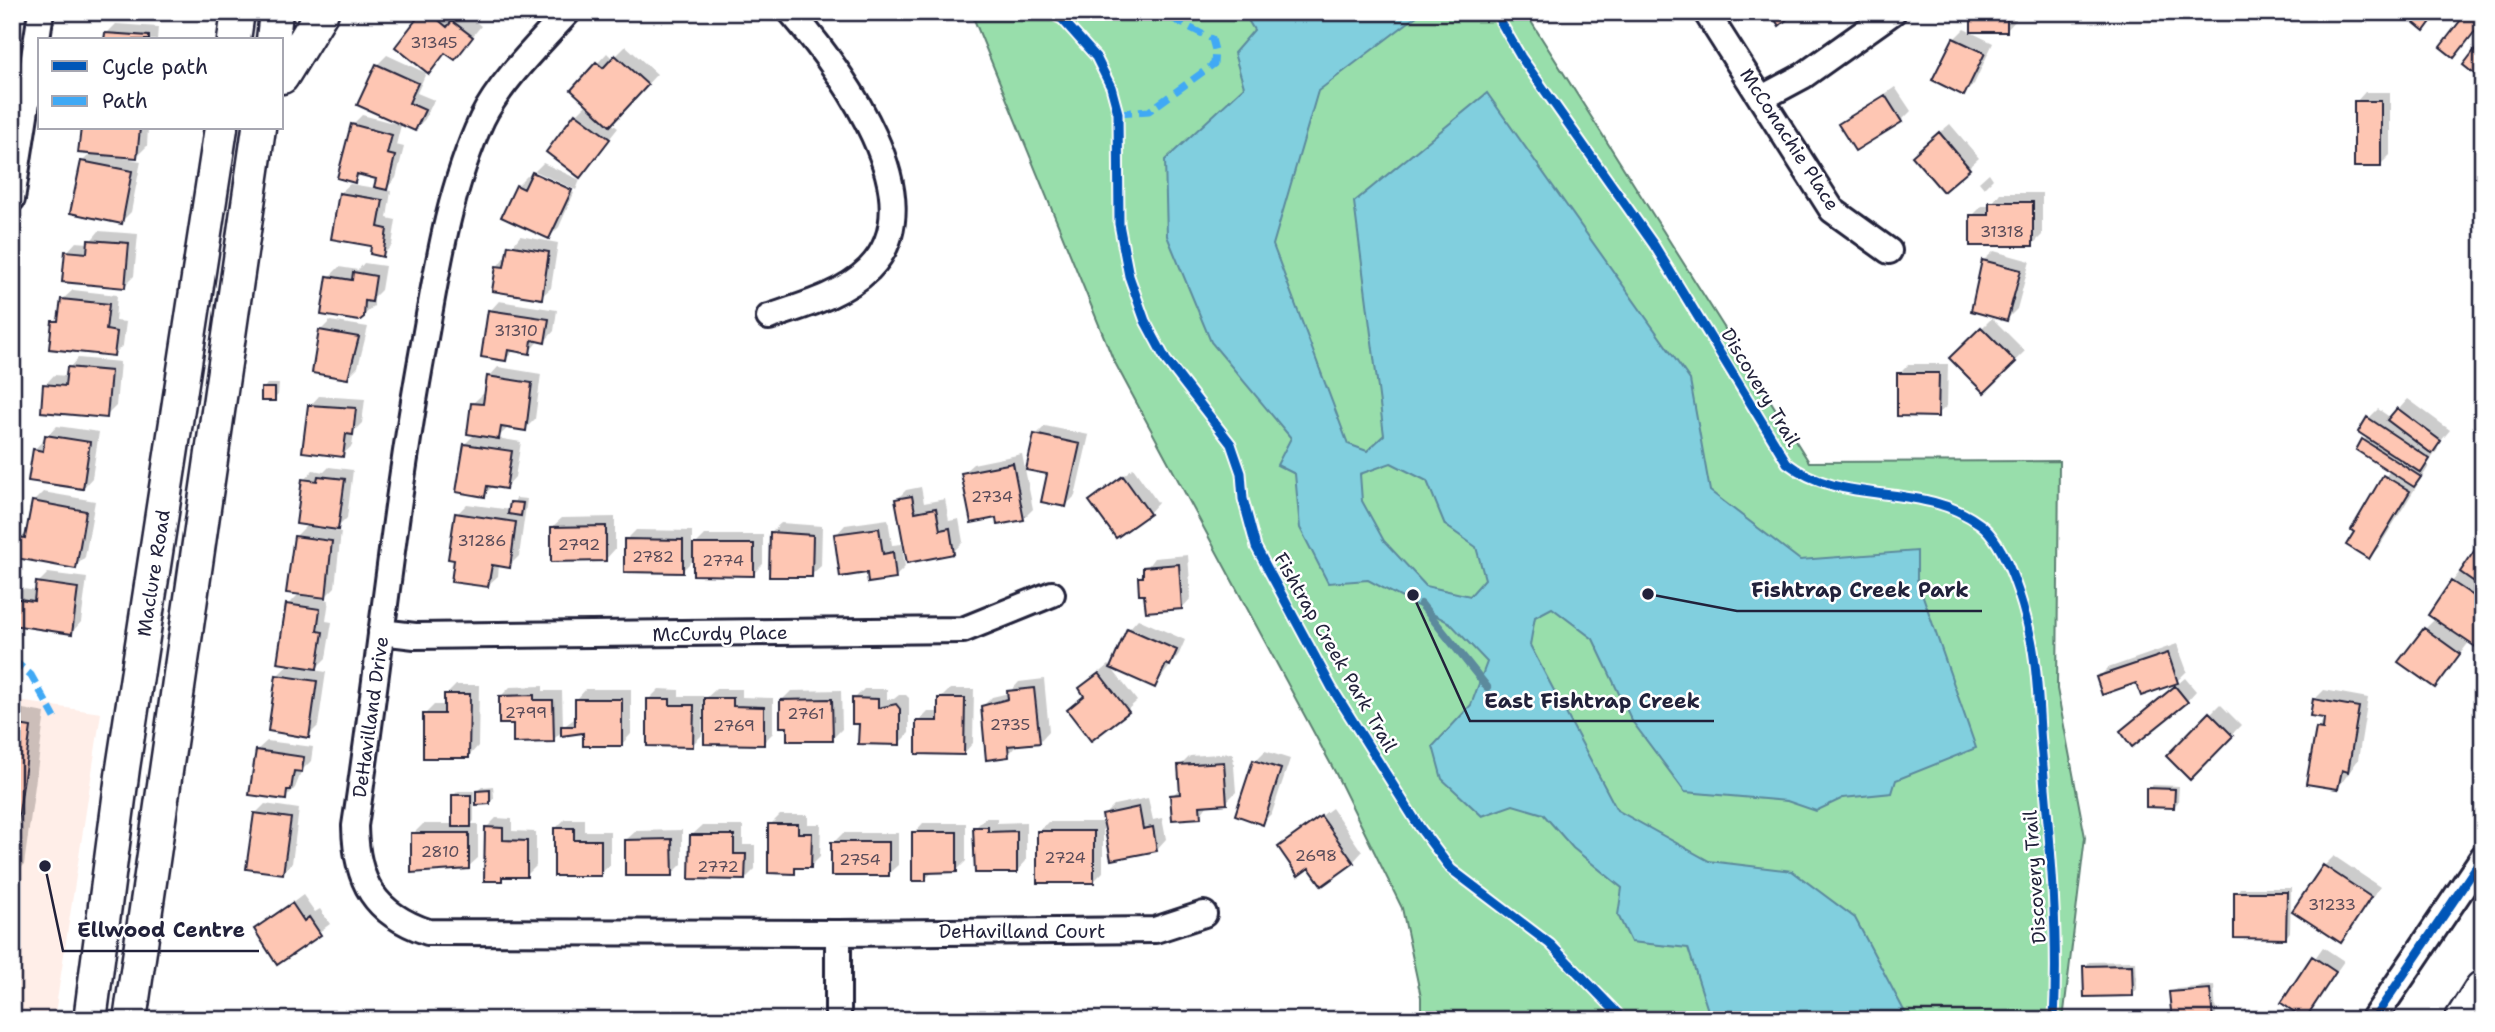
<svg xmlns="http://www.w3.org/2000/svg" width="2495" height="1032" viewBox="0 0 2495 1032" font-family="'Shantell Sans',sans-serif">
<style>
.built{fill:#ffeee8}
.green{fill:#98deab;stroke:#5d8073;stroke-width:2}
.water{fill:#81cfde;stroke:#5b8a9d;stroke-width:2;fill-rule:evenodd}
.shadow{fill:#0003}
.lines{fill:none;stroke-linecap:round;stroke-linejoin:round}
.stream{stroke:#5b8a9d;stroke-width:8}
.building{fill:#fec6b3;stroke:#22223b;stroke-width:2}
.minor-casing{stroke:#22223b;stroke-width:30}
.major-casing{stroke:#22223b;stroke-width:37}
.highway-casing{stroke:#22223b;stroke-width:42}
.minor{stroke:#fff;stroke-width:24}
.major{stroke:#fff;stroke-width:32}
.highway{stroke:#fff;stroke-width:37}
.quiet{stroke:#3fa9f5;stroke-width:7;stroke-dasharray:14 7;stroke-linecap:butt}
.cycleway-casing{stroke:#fff;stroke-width:13}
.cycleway{stroke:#0057b8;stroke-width:9}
.labels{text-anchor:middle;stroke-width:5;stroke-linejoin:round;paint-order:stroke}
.number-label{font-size:16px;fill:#594b59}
.street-label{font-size:19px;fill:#22223b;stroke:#fff}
.leader{fill:none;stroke:#22223b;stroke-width:2.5}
.callout-dot{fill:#22223b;stroke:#fff;stroke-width:2.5}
.callout-label{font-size:21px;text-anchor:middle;font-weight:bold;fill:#22223b;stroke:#fff;stroke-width:5;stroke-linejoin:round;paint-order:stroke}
</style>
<rect width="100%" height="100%" fill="#fff"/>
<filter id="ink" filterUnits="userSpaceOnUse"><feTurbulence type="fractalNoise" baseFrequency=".0143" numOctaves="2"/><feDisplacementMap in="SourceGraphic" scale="14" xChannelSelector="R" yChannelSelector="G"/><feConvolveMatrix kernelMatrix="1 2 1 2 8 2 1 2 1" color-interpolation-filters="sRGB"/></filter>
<g filter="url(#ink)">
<path class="built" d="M12,700L101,713L54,1020H12Z"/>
<path class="green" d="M971,12H1525L1809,462L2059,461L2057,689L2085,837L2063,1020H1421V997L1402,908L1335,772L1113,359Z"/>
<path class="water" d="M1243,12H1422L1318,91L1273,245L1348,444L1367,451L1384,435L1354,202L1487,93L1690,380L1710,491L1800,560L1917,551V579L1976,748L1896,780L1892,793L1843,798L1816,811L1787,801L1685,792L1632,721L1593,639L1552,608L1535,617L1530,645L1617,810L1709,861L1792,871L1855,918L1909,1020H1711L1688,948L1631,942L1618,915L1622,888L1573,848L1543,814L1513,805L1482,816L1442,779L1433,746L1471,705L1487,662L1450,623L1368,580L1328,583L1300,528L1295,474L1277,465L1291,438L1211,342L1167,236L1165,160L1244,87L1234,53L1254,30ZM1391,463L1427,481L1445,525L1476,547L1485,579L1470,596L1426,586L1384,541L1362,501L1360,474Z"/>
<path class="shadow" d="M133,12H166L163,16Z
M424,12H450L457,18L463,12L481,26L455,58L446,51L438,62Z
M479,12H493L486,19Z
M1971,12H2016V20L2007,30Z
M116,24L158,27L157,40H106V34Z
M1964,29L1993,43L1974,84L1964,94L1954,39Z
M626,46L657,74L611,123L618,128L580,176L577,114L588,103L573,90L607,53L613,59Z
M387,55L426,73L417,93L434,100L425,119L415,129L377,65Z
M1895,87L1911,111L1901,121L1841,125Z
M2365,92H2390V155L2380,165L2356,102Z
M362,115L401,125L396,145L404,147L396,178L385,190L391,191L387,218L396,220L392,245L383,255L340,193L350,184L375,188L378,178L361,174L354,181L352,125Z
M1950,124L1979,158L1943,190L1924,146Z
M82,128H148L147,146L137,156L119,154L118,157L141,161L131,212L121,222L83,161L92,152L80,151Z
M543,163L580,180L576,190L535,171V175L574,193L559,227L549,237L517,186L527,176L531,178L533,173Z
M1989,173L1993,179L1984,188L1979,182Z
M2000,193H2042V235L2032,245L1972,216L1982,206H1990Z
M99,231L138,234L134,276L124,286L67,252L76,242L89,243Z
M520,236L558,243L551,288L541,297L497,267Z
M1994,251L2030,261L2017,309L2007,319L1973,310L1984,260Z
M364,263L385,266L381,290L374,297V306L363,316L329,277L339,267L358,270Z
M73,290L117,295L115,321L126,322L123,345L113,355L54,322L61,315L63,299Z
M499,301L557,310L554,331L545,341L539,340L529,352L514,350L506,359L490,311Z
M1992,318L2025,351L1984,391L1952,358Z
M330,321L368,327L358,367L348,377L320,331Z
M78,358L120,362L116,406L106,416L45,385L54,375L68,376L69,368Z
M1909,364H1948L1947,406L1937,415L1899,374Z
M498,367L541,374L535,419L525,429L509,427L497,438L521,442L515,477L506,487L494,485L484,495L465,444L476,433L473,403L483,394H486L489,377Z
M267,384H279L278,395L274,399L263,389Z
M319,396L365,399L362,423L354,431L352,446L342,455L310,406Z
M2408,399L2450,430L2436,447L2438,449L2427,465L2429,466L2379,547L2369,557L2353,529L2390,470L2364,441L2368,436V419L2378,409L2391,418Z
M57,426L99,432L92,478L83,488L34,450Z
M1045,426L1089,435L1075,496L1065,506L1036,435Z
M1022,454L1033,509L1023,519L963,473L973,464Z
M329,467L353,470L347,518L337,528L315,525V528L341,532L335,587L323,599L329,600L326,621L332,622L326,658L314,670L326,672L318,726L308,736L277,676L290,663L288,605L300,593L296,536L308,524L304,480L313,470L324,472Z
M1133,468L1158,503L1149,513L1091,501Z
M921,487L924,503L945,499L949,521L959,519L963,542L953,552L897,499L906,490Z
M43,492L95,501L85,557L75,567L21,538L29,530L33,502Z
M516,498L527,499L519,556L509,566L499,565L498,576L488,585L456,558L457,514L467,504L511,510Z
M615,517V549L606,559L552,527L562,518Z
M888,519L892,545L902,544L905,567L895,577L868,571L836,535L845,525Z
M781,523L822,526L821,566L811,575L771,532Z
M636,530L692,531V548L705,535H763V564L753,574L695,558L682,571L626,540Z
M2483,542V641L2477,646L2470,641L2435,686L2425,629L2436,618L2452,582Z
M1188,555L1191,598L1182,608L1146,593L1139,578L1154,558Z
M48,573L87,578L81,622L72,632L13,598L23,589L37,591L38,583Z
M1138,619L1185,640L1179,654L1155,686L1129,629Z
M2177,644L2187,671L2177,681L2098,678L2108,668Z
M1109,665L1137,701L1127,710H1069L1086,695L1081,689Z
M2185,678L2196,691L2187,701L2132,722Z
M1044,679L1049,731L1040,741L1017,744L1008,756L982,707L992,697L1009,693L1019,682Z
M456,685H479L478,746L469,756L424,715L434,705H446V695Z
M543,686V691H562L563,727L577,717V699L586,689H631V734L622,744L585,731L563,730L553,740L514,722L500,697L510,687Z
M659,689L679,690V696H703L702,735L692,745L649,699Z
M716,689H742V697L773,698V733L763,743L704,700Z
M864,689H887V699H894L899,695H906L909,698V733L899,743L861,722L854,699Z
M950,689H974L973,743L964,753L918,722L928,712H940V699Z
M841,690L842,729L832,739L782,700L791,691Z
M2324,690L2368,698L2358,760L2338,788L2317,729L2326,717L2314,700Z
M2220,704L2241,725L2190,777L2168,756Z
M12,707L45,713L24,865L12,877Z
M267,741L313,747L311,761L302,770L295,788L285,798L257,750Z
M1265,751L1290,759L1272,813L1262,823L1237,814L1255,761Z
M1233,753L1236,792L1226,802L1209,803L1200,816L1172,796L1182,786L1180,766L1190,756Z
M2153,785L2179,786L2178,802L2174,806L2148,789Z
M493,786L494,798L490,803L477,791L482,787Z
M458,791H474V821L471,824H478V858L468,867L413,871V834L423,824H454V795Z
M1148,798L1153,820L1162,818L1166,839L1157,849L1104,815L1114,805Z
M265,804L299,809L292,863L282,873L255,814Z
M1332,808L1362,852L1353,862L1280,847Z
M780,815H808V824H821L820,857L810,867L799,866L794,872L770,825Z
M496,818L512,819V831L536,832V866L526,876L506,875L501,880L486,828Z
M985,818H997V823L1026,822V861L1017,871L975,828Z
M565,819H584V831H610V865L600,874L555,829Z
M1048,822H1103V872L1093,882L1039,831Z
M923,823H966V861L956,871H934L925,879L914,833Z
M702,826H743V845H755V869L745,879L692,835Z
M682,830V864L672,874L626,840L636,831Z
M843,833H898V865L888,874L833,843Z
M2334,856L2380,887L2341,941L2324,866Z
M2240,888H2291L2290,932L2286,937L2236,893Z
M303,895L315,912L320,909L330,924L278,962L256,930Z
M2323,947L2344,961L2305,1017L2283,1003Z
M2136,961L2137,989L2133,994L2085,967L2089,962Z
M2214,985L2216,1014L2212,1019L2171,993L2176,989Z"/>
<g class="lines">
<path class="stream" d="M1421,604L1487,687"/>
</g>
<path class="building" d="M422,12H429L447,27L452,21L473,37L455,60L445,53L429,74L395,47Z
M1770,12H1796L1779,26Z
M1971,12H2007V32H1971Z
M2401,12H2438L2424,31Z
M2467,12H2483V21L2454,58L2440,47Z
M105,33L149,36V40H104Z
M1953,38L1985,53L1964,96L1932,80Z
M2483,39V81L2463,65Z
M615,55L648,85L610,126L571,90L596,62L603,68Z
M376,64L418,83L409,103L425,110L415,131L357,105Z
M1885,95L1902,122L1855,151L1838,124Z
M2354,101H2381V167H2354Z
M575,113L610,139L580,178L546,152Z
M351,124L392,135L387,154L395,156L387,190L374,187L376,179L357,174L355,183L337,178Z
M81,128H140L137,158L78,153Z
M1939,132L1970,169L1943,192L1912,156Z
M81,161L132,171L122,224L70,213Z
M532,172L572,190L549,239L501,217L516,185L524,189Z
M339,193L383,200L378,227L387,229L383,257L370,254L371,246L331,239Z
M1989,202H2033V246H1970V215H1989Z
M88,240L129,243L125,288L62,282L65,251L87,253Z
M508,245L549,252L542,299L492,291L496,266L504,267Z
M1982,260L2021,270L2007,321L1971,311Z
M353,272L376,276L372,302L365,301L364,317L359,321L321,315L327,276L352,280Z
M61,299L109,304L106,330L117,332L114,356L49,349L52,321H58Z
M488,310L549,319L545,343L532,340L530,354L508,350L506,361L481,357Z
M1981,327L2016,362L1984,393L1949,358Z
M319,330L359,337L348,379L312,373Z
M67,367L111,371L107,418L41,412L43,384L65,386Z
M1897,373H1939L1938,417L1897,416Z
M487,376L532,383L526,431L501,427L499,439L467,434L471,403L483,404Z
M261,388H275V401H261Z
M308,405L356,408L353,435L346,434L343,457L302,452Z
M2397,408L2441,441L2432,454L2387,420Z
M2367,417L2430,459L2421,473L2358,432Z
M1034,434L1080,444L1066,507L1041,502L1047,474L1026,470Z
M45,435L90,442L83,489L28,481L33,449L43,451Z
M2362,439L2421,477L2414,487L2356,450Z
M464,444L512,451L506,489L487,486L485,497L456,492Z
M1013,463L1024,520L997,525L996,518L971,523L961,473Z
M2383,475L2410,491L2369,559L2346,545L2354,532L2351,530Z
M318,476L345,479L338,530L296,524L302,479L317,481Z
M1123,476L1150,514L1116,538L1089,501Z
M912,496L915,512L936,508L940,530L950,528L954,554L907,563L895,499Z
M32,501L86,511L76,569L16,558L19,537L25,538Z
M510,502L523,503L521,516L508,514Z
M455,513L516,522L510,568L492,565L488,587L451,582L454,560L448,559Z
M606,526V561L551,562V527Z
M879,528L883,554L893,552L896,579L868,583L867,573L840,577L834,534Z
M770,532L813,535L812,577H769Z
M294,536L332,541L326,598L286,593Z
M2483,538V588L2460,572Z
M624,539L683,540V573L624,572Z
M693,544H754V576L693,575Z
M1179,564L1182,609L1146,612L1144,595H1139L1138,577H1143V567Z
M2451,581L2483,602V640L2477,648L2428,615Z
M36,582L78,588L72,634L12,625V598L34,601Z
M286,604L320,609L317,631L323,632L317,669L277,663Z
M1127,628L1177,650L1170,666L1166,664L1155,688L1110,668Z
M2424,628L2460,654L2435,688L2398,662Z
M2168,653L2178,683L2141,696L2136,683L2102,695L2096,677Z
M1099,673L1129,712L1091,741L1067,710L1084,696L1079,688Z
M276,675L317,681L309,738L268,731Z
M2175,686L2188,702L2132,747L2120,731Z
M1034,688L1040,743L1008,746L1009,757L986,760L981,706L1008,699L1007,691Z
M444,694H470L469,758H423V714H444Z
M534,695V700H553L554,742L513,743V724H499V696Z
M704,698H733V706L764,707V745L704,744Z
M852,698L878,699V708L896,704L900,709V745L858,744L859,724H852Z
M938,698H965L964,755L916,754V721H938Z
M575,699H622V746H583V733L561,736V726H575Z
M647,699H670V705H694L693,747L647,746Z
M832,699L833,741H787V727H780V700Z
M2313,699L2359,707L2348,772L2342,770L2338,789L2306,784L2316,728L2323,729L2324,718L2310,716Z
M2209,712L2233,736L2190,780L2166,756Z
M12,724L31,727L12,863Z
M256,750L304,757L302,772L294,771L291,790H287L286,800L249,795Z
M1253,760L1281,769L1263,825L1235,815Z
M1224,762L1227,804L1200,806L1201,818L1172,820L1170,795L1180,794L1178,765Z
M2146,788L2175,789L2174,808L2146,807Z
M490,790V804L476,805V791Z
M452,795H471V827H452Z
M1139,807L1143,829L1153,827L1157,851L1111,860L1102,815Z
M254,813L291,818L283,874L246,869Z
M1321,816L1354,863L1322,886L1309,868L1298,876L1278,847Z
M768,824H798V833H812L811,868H795V874L768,873Z
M485,827L503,828V840L527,841V877H502V881H484Z
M973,827H988V832L1017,831V873H975Z
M554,828H574V840H601V876H554Z
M1037,831H1094V883H1037Z
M912,832H957V872L926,873V881H912Z
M411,833H469V869L411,873Z
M690,835H734V854H746L745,880L689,879Z
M672,839L673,876H625V840Z
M831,842H889V876H831Z
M2323,865L2371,897L2341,943L2292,911Z
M2234,892H2287L2286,939L2234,938Z
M292,903L304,921L309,917L321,935L277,965L254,929Z
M2312,956L2336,972L2305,1019L2281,1003Z
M2132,965L2133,996L2084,997L2083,966Z
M2210,989L2213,1020H2172L2169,992Z"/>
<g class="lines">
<g class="minor-casing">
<path id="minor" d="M568,12C540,43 500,82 482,119C448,192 437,271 423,349C394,508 379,667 355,826C356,881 374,914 428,932L838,933V1020
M1706,12L1832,210L1889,251
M1762,98L1803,76L1893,12
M12,199L41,12
M769,317C802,306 843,295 869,269C938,200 839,68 791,12
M381,632L415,636L963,630L1052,594
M838,933L1155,930L1204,914
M2373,1020L2483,857"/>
</g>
<g class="major-casing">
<path id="major" d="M234,40L238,12
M273,40L276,12
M282,77L322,12
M90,1020L123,768L221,128
M130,1020L259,128"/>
</g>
<g class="highway-casing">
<path id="highway" d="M2464,1020L2483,990"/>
</g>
<use href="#minor" class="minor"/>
<use href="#major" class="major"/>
<use href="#highway" class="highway"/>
<path class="quiet" d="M1118,113L1149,111L1214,64L1215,50L1212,39L1160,12
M12,659L31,675L55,718"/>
<g class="cycleway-casing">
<path id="cycleway" d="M1047,12L1062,19L1096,57L1111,87L1118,113L1119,224L1129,276L1145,321L1166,360L1231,444L1241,473L1243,499L1256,547L1332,688L1420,828L1451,869L1550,944L1624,1020
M1495,12L1521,57L1654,245L1787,463C1845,508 1921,480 1980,524C2007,544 2024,607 2031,639C2039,676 2038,717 2042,755C2050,843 2059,931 2054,1020
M2373,1020L2483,857"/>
</g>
<use href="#cycleway" class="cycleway"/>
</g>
</g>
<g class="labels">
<g class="number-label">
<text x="434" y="48">31345</text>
<text x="2002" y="237">31318</text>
<text x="516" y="336">31310</text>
<text x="992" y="502">2734</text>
<text x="482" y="546">31286</text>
<text x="579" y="550">2792</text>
<text x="653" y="562">2782</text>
<text x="723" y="566">2774</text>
<text x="526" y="718">2799</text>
<text x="806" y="719">2761</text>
<text x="1010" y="730">2735</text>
<text x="734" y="731">2769</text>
<text x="440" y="857">2810</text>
<text x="1316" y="861">2698</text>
<text x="1065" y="863">2724</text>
<text x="860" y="865">2754</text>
<text x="718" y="872">2772</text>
<text x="2332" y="910">31233</text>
</g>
<g class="street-label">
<text transform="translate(1790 139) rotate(57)" y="7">McConachie Place</text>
<text transform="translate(1761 387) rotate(59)" y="7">Discovery Trail</text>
<text transform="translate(153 573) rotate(-81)" y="7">Maclure Road</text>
<text transform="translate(720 633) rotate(-1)" y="7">McCurdy Place</text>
<text transform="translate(1336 652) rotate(60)" y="7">Fishtrap Creek Park Trail</text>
<text transform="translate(370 717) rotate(-82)" y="7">DeHavilland Drive</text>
<text transform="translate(2034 877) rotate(-94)" y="7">Discovery Trail</text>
<text x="1022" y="938">DeHavilland Court</text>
</g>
</g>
<path class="leader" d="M1648 594L1737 611H1982M1413 595L1470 721H1714M45 866L63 951H259"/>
<g class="callout-dot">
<circle cx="1648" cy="594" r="7"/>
<circle cx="1413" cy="595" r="7"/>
<circle cx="45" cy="866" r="7"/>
</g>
<g class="callout-label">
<text x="1860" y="597">Fishtrap Creek Park</text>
<text x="1592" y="708">East Fishtrap Creek</text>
<text x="161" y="937">Ellwood Centre</text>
</g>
<rect width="2495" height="1032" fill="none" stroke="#fff" stroke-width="42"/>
<rect x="21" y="21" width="2453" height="990" fill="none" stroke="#22223b" stroke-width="2.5" filter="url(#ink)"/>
<rect x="38" y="38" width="245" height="91" fill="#ffffff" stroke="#a7a7b1" stroke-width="2"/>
<rect x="52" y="61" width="35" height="10" fill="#0057b8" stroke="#a7a7b1" stroke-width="2"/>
<text x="102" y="74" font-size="21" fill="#22223b">Cycle path</text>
<rect x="52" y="96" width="35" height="10" fill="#3fa9f5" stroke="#a7a7b1" stroke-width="2"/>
<text x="102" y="108" font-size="21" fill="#22223b">Path</text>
</svg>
